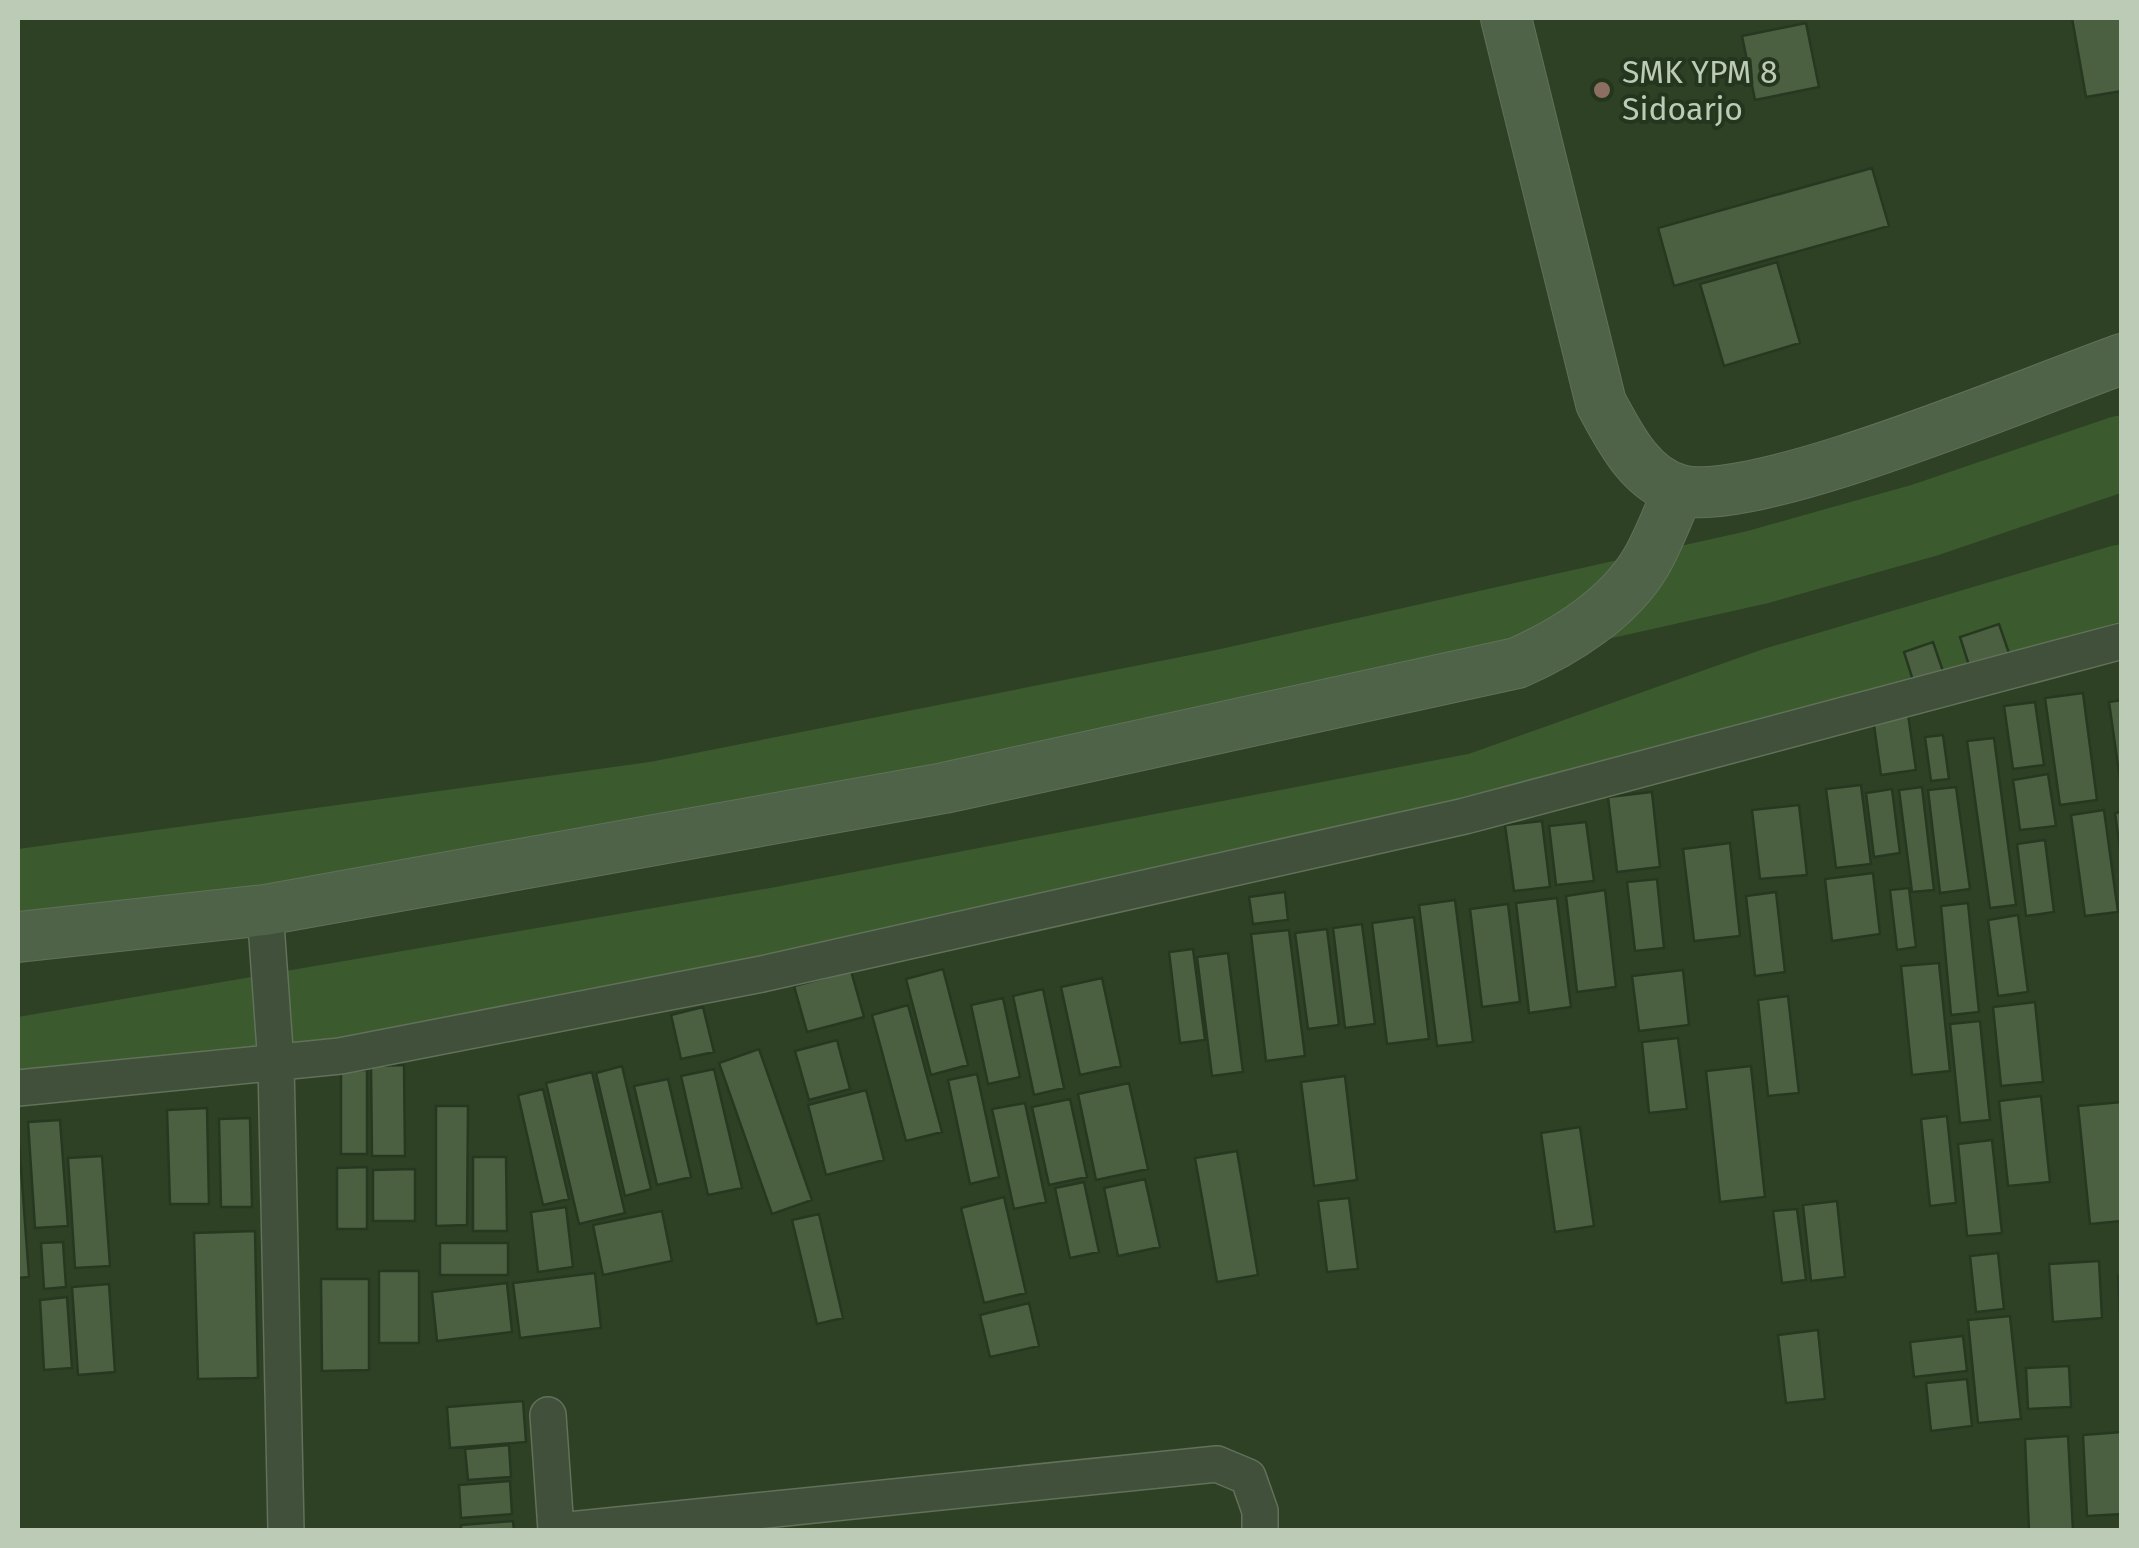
<svg xmlns="http://www.w3.org/2000/svg" width="2139" height="1548" viewBox="0 0 2139 1548" font-family="'Fira Sans',sans-serif">
<style>
.lines{fill:none;stroke-linecap:round;stroke-linejoin:round}
.river{stroke:#3b5b2f;stroke-width:75}
.building{fill:#4b6041;stroke:#273820;stroke-width:2.5}
.street-casing{stroke:#61715a;stroke-width:38}
.secondary-casing{stroke:#61715a;stroke-width:52}
.street{stroke:#40503a;stroke-width:35}
.secondary{stroke:#4f6348;stroke-width:50}
.education-dot{fill:#8d6e63;stroke:#25361e;stroke-width:4}
.labels{text-anchor:middle;stroke-width:8;stroke-linejoin:round;paint-order:stroke}
.poi-label{font-size:32px;fill:#bccbb6;stroke:#25361e;text-anchor:start}
</style>
<rect width="100%" height="100%" fill="#2e4125"/>
<g class="lines">
<path class="river" d="M18,887L656,799L1222,687L1758,567L1925,520L2122,453
M18,1055L782,924L1479,790L1774,685L2122,582"/>
</g>
<path class="building" d="M2072,18H2122V91L2086,97Z
M1806,23L1819,87L1755,100L1742,36Z
M1872,168L1889,226L1674,286L1658,228Z
M1777,262L1800,343L1724,366L1700,284Z
M1999,624L2012,662L1972,675L1960,637Z
M1933,642L1946,680L1916,690L1904,652Z
M2083,693L2097,800L2060,805L2045,698Z
M2122,700V794L2109,702Z
M2035,702L2044,765L2013,769L2004,706Z
M1908,714L1916,770L1881,775L1873,718Z
M1943,735L1949,779L1931,781L1925,737Z
M1994,738L2016,905L1990,908L1967,741Z
M2048,774L2056,826L2020,830L2013,780Z
M1861,785L1871,864L1836,868L1826,789Z
M1922,787L1934,890L1912,892L1899,790Z
M1956,787L1970,889L1940,893L1928,790Z
M1892,789L1900,853L1874,857L1866,793Z
M1652,792L1660,867L1617,872L1608,797Z
M1799,805L1807,875L1760,879L1752,810Z
M2104,810L2118,912L2085,916L2071,815Z
M2122,812V864L2115,813Z
M1542,821L1550,887L1514,891L1505,825Z
M1586,822L1594,881L1556,885L1549,826Z
M2045,840L2054,912L2026,916L2017,844Z
M1730,843L1740,936L1694,941L1683,849Z
M1873,873L1880,934L1832,941L1825,879Z
M1657,879L1664,948L1635,951L1627,882Z
M1909,888L1916,947L1897,950L1890,890Z
M1605,890L1616,987L1577,992L1566,896Z
M1285,892L1288,920L1253,924L1249,897Z
M1776,892L1785,972L1755,976L1746,896Z
M1557,898L1571,1007L1529,1013L1516,903Z
M1455,900L1473,1042L1437,1046L1419,905Z
M1968,903L1979,1012L1951,1015L1941,906Z
M1508,904L1520,1002L1482,1007L1470,909Z
M2018,915L2028,992L1998,996L1988,920Z
M1414,917L1429,1039L1387,1044L1372,923Z
M1362,924L1375,1024L1345,1028L1333,928Z
M1327,929L1339,1025L1308,1029L1295,933Z
M1289,930L1305,1056L1266,1061L1251,934Z
M1193,949L1205,1040L1180,1043L1169,952Z
M1228,953L1243,1072L1212,1076L1197,957Z
M1939,963L1950,1071L1912,1075L1901,966Z
M943,969L968,1065L931,1075L906,979Z
M1683,970L1689,1025L1639,1031L1632,976Z
M851,971L864,1017L807,1032L794,986Z
M1102,978L1121,1066L1080,1075L1061,987Z
M1043,989L1064,1088L1034,1095L1013,996Z
M1788,996L1799,1093L1768,1096L1758,1000Z
M1003,998L1020,1077L988,1084L971,1005Z
M2035,1002L2043,1082L2001,1086L1993,1007Z
M908,1005L942,1132L906,1141L872,1015Z
M703,1007L714,1052L681,1059L671,1015Z
M1980,1021L1990,1120L1960,1123L1950,1024Z
M1678,1038L1687,1109L1649,1113L1642,1042Z
M837,1040L850,1089L809,1100L795,1051Z
M759,1049L812,1200L772,1214L719,1063Z
M404,1065L405,1156H372L371,1066Z
M622,1066L651,1189L625,1196L596,1073Z
M1751,1066L1765,1197L1720,1202L1706,1071Z
M714,1069L742,1188L708,1195L681,1076Z
M341,1070H367V1154H341Z
M592,1072L625,1213L579,1224L546,1083Z
M977,1074L999,1177L970,1184L948,1080Z
M1345,1076L1357,1180L1314,1186L1301,1082Z
M668,1079L691,1177L657,1185L634,1086Z
M1129,1083L1148,1169L1096,1180L1078,1094Z
M543,1089L569,1199L543,1205L518,1095Z
M866,1090L884,1160L826,1175L808,1105Z
M2041,1096L2050,1182L2008,1186L1999,1101Z
M1070,1099L1087,1177L1049,1185L1032,1107Z
M2122,1102V1221L2090,1224L2078,1106Z
M1025,1103L1046,1202L1014,1209L992,1109Z
M436,1106H468L467,1225L436,1226Z
M207,1108L209,1204H170L167,1110Z
M1947,1116L1956,1203L1930,1206L1921,1119Z
M250,1118L252,1207H221L219,1119Z
M60,1120L68,1226L35,1228L28,1122Z
M1580,1127L1594,1226L1555,1232L1541,1133Z
M18,1128L29,1277L18,1278Z
M1992,1140L2002,1233L1967,1236L1958,1144Z
M1237,1151L1258,1275L1217,1282L1195,1158Z
M102,1156L110,1266L75,1268L68,1158Z
M473,1157H506L507,1231H473Z
M367,1167V1229H337V1168Z
M415,1169V1221H373V1170Z
M1145,1179L1160,1247L1118,1256L1104,1188Z
M1084,1182L1099,1252L1070,1258L1055,1188Z
M1004,1197L1026,1293L984,1303L961,1208Z
M1349,1198L1358,1269L1327,1272L1318,1201Z
M1837,1201L1845,1277L1811,1281L1803,1205Z
M566,1207L573,1267L538,1272L531,1212Z
M1797,1209L1806,1280L1782,1283L1773,1211Z
M662,1211L672,1261L603,1275L593,1225Z
M819,1214L843,1318L817,1324L792,1220Z
M255,1231L258,1378L198,1379L194,1233Z
M63,1242L66,1287L44,1289L41,1243Z
M440,1243H508V1275H440Z
M1998,1253L2004,1309L1976,1312L1970,1256Z
M2099,1261L2102,1318L2053,1322L2049,1264Z
M379,1271H419V1343H379Z
M595,1273L601,1328L520,1338L513,1283Z
M2118,1276H2122V1318H2120Z
M321,1279H369V1370L322,1371Z
M507,1283L512,1332L437,1341L432,1292Z
M109,1284L115,1372L78,1375L72,1287Z
M67,1297L72,1368L44,1370L40,1300Z
M1029,1303L1039,1346L990,1357L980,1315Z
M2010,1316L2021,1419L1978,1423L1968,1320Z
M1818,1330L1825,1399L1786,1403L1778,1335Z
M1963,1336L1967,1371L1914,1377L1910,1342Z
M2069,1366L2071,1407L2028,1409L2026,1368Z
M1967,1379L1972,1426L1931,1431L1926,1383Z
M523,1401L526,1442L450,1448L447,1407Z
M2122,1432V1514L2087,1516L2083,1435Z
M2068,1436L2073,1530H2029L2025,1439Z
M509,1445L511,1477L468,1480L465,1449Z
M510,1481L512,1514L461,1518L459,1485Z
M513,1521L514,1530H461V1525Z"/>
<g class="lines">
<g class="street-casing">
<path id="street" d="M265,910L276,1064L286,1530
M18,1088L340,1056L762,974L1465,816L2122,641
M548,1415L556,1530
M569,1530L1217,1464L1248,1477L1260,1511V1530"/>
</g>
<g class="secondary-casing">
<path id="secondary" d="M1506,18L1601,403C1619,436 1640,480 1680,490C1754,510 2037,389 2122,359
M18,937L265,910L944,788L1517,663C1565,642 1619,608 1646,562C1659,540 1668,514 1679,490"/>
</g>
<use href="#street" class="street"/>
<use href="#secondary" class="secondary"/>
</g>
<circle class="education-dot" cx="1602" cy="90" r="10"/>
<g class="labels">
<g class="poi-label">
<text x="1622" y="83">SMK YPM 8<tspan x="1622" dy="37">Sidoarjo</tspan></text>
</g>
</g>
<rect width="2139" height="1548" fill="none" stroke="#bccbb6" stroke-width="40"/>
</svg>
